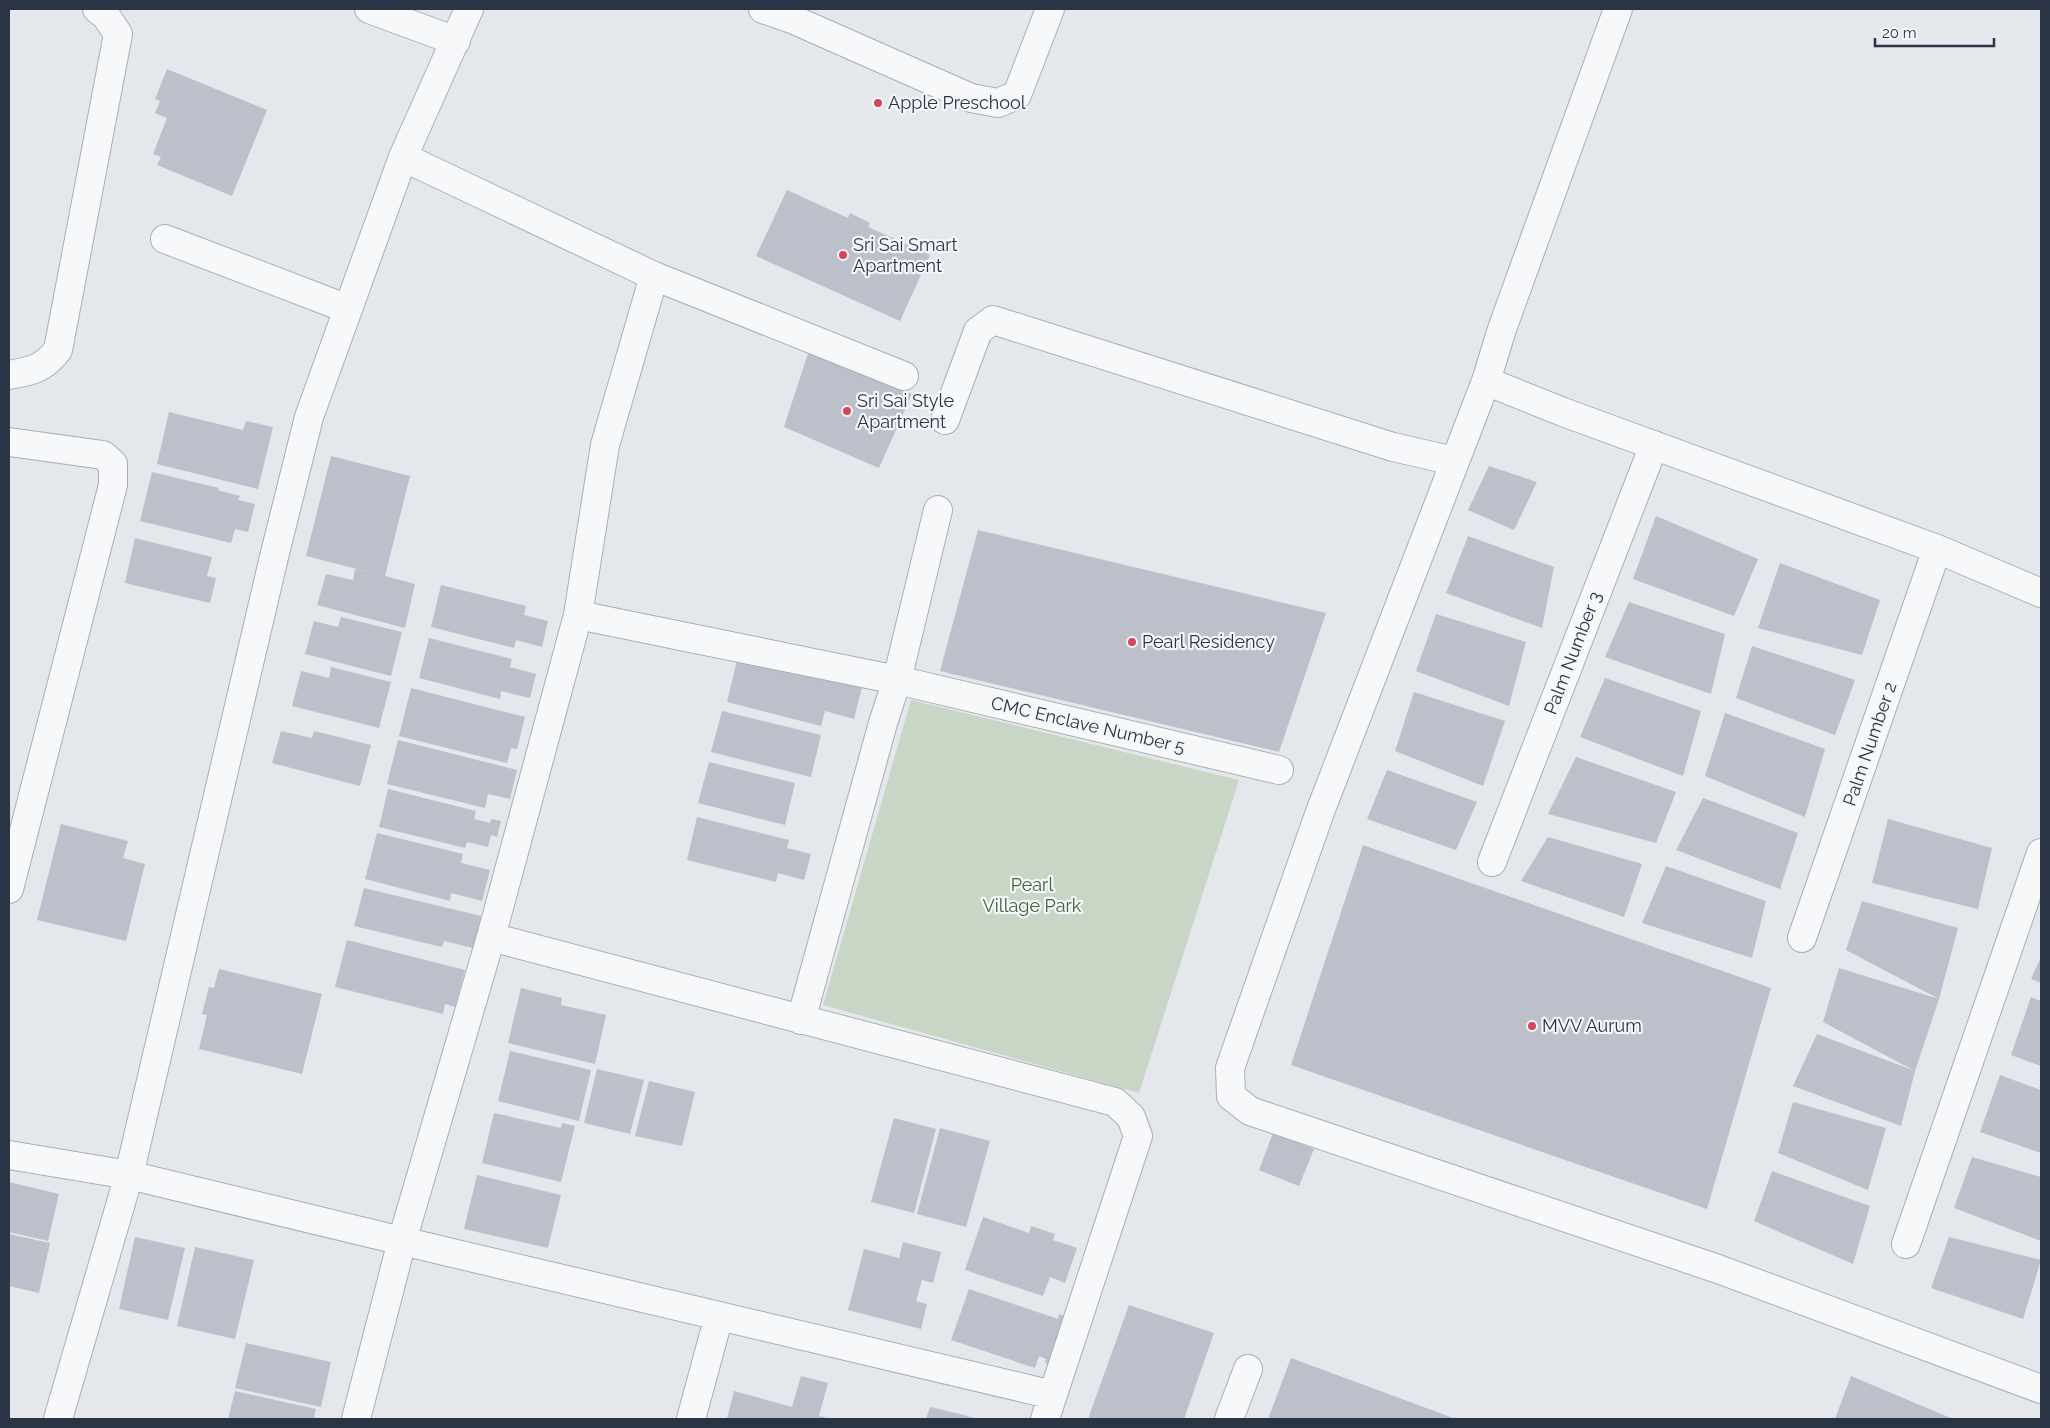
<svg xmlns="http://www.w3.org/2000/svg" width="2050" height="1428" viewBox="0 0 2050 1428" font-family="Raleway,sans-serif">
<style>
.green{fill:#c9d6c5}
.building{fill:#bbc0ca}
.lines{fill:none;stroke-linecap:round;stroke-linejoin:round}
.minor-casing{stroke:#a9aeb7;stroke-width:30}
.minor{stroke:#f7f8fa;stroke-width:28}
.poi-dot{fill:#d1495b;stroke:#f4f6f9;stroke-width:2}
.labels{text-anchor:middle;stroke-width:4.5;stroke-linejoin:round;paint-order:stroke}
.poi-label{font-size:18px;fill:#2b3445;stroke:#f4f6f9;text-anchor:start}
.street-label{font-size:18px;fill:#2b3445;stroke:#f4f6f9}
.park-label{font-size:18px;fill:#3f6138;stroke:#f4f6f9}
</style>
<rect width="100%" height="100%" fill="#e4e7ec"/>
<path class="green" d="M911,700L1239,780L1139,1093L823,1005Z"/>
<path class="building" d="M167,69L267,110L232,196L157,165L161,157L153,154L167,118L155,113L160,101L155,99Z
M787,190L848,218L850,213L870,223L868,227L930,255L900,321L756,256Z
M809,350L912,394L879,468L784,427Z
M169,412L243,430L246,421L273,427L258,489L157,464Z
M331,456L410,476L385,576L415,584L405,628L317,605L326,574L353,580L355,569L369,572L306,556Z
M1489,466L1537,482L1514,530L1468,510Z
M152,472L219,488L218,490L240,496L238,500L255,504L248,532L235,529L231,543L140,521Z
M1656,516L1758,559L1734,616L1633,579Z
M978,530L1326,613L1279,752L940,671Z
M1468,536L1554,567L1542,628L1446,593Z
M135,538L212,557L207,576L216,578L210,603L125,583Z
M1780,563L1880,600L1862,655L1758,628Z
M441,585L526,606L524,615L548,621L542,647L516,640L514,648L431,627Z
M1629,602L1725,634L1711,694L1605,657Z
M1436,614L1526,642L1509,706L1416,671Z
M341,617L402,632L391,676L305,654L314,621L338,627Z
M429,638L512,659L510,667L536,674L530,698L501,691L500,699L419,678Z
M1752,646L1855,680L1835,735L1736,698Z
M740,648L864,679L854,719L825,711L821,726L727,702Z
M331,667L391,682L379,728L292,706L301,671L329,678Z
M1605,678L1701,711L1683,776L1580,737Z
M411,688L525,717L517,749L511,748L507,763L399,736Z
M1414,692L1505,721L1483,786L1395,751Z
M722,711L821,735L811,777L711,752Z
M1725,713L1825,749L1805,817L1705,776Z
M281,731L312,738L314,731L371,745L360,786L272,763Z
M398,740L517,770L510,799L488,794L485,808L387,784Z
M1576,757L1676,792L1656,843L1548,814Z
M709,762L795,783L785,825L698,803Z
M1387,770L1477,802L1456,850L1367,819Z
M388,789L476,811L474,819L490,823L491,819L501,821L497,837L491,835L488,847L467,842L465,848L379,827Z
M1703,798L1798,833L1780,889L1676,850Z
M697,817L789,840L787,848L811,854L804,880L778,873L776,882L687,860Z
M1888,819L1992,848L1978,909L1872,883Z
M61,824L128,841L123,858L145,864L126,941L37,920Z
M377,833L463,854L461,863L490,870L482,901L451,893L450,901L365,879Z
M1548,837L1642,864L1624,917L1521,881Z
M1363,845L1771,988L1707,1209L1291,1065Z
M1666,866L1766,901L1752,958L1642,923Z
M364,888L481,916L473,948L444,941L442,947L354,926Z
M1862,901L1958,928L1939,999L1846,950Z
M347,940L465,970L455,1007L445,1004L443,1014L335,987Z
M2041,957V983L2031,979Z
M1839,968L1939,999L1915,1071L1823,1022Z
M219,969L322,994L302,1074L199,1049L207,1015L202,1014L209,987L214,988Z
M521,988L562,998L561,1005L606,1015L595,1064L508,1043Z
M2031,997L2041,1001V1066L2011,1055Z
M1817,1034L1915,1071L1901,1126L1793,1086Z
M510,1051L591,1070L579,1121L498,1101Z
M597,1069L644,1080L630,1134L584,1123Z
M2000,1075L2041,1090V1153L1980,1132Z
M649,1081L695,1092L682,1146L635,1136Z
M1793,1102L1886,1128L1868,1190L1778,1153Z
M494,1113L561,1128L562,1123L575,1126L561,1182L482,1163Z
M894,1118L936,1129L914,1213L871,1202Z
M940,1128L990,1141L966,1227L917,1214Z
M1273,1133L1314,1149L1299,1186L1259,1170Z
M1972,1157L2041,1177V1241L1954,1208Z
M1772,1171L1870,1206L1853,1264L1754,1221Z
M477,1175L561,1195L548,1248L464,1229Z
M9,1182L59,1194L48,1241L9,1232Z
M983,1217L1029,1233L1031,1226L1055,1234L1053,1240L1077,1248L1065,1283L1050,1277L1043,1296L965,1270Z
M9,1234L50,1243L39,1293L9,1286Z
M135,1237L185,1248L168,1320L119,1309Z
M1949,1237L2041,1260L2023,1319L1931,1288Z
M903,1242L941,1252L933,1283L922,1280L916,1301L927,1304L921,1329L848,1310L864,1249L899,1258Z
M195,1247L254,1260L235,1339L177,1326Z
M969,1289L1058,1319L1059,1314L1073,1319L1057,1367L1045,1363L1046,1359L1039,1356L1035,1368L951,1340Z
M1129,1305L1214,1333L1184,1419H1088Z
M246,1343L331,1362L321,1407L235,1388Z
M1291,1358L1456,1419H1268Z
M801,1376L828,1383L819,1416L828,1418L827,1419H727L734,1391L792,1407Z
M1851,1376L1953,1419H1835Z
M235,1391L316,1409L314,1417L320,1419H228Z
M930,1407L964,1415L977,1419H926Z"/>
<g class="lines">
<g class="minor-casing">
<path id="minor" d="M369,9L456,41
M763,9L792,19L971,98L998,103L1017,95L1050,9
M1618,9L1502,329L1486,381L1320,812L1230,1068L1231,1096L1250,1111L1718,1269L2041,1389
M165,239L348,309
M654,276L904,376
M9,375C32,371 43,369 58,350L118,34L106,16L97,9
M1486,381L1563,412L1937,549L2041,593
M945,420L978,331L993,320L1393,447L1454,461
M9,442L103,455L113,464V485L9,889
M578,615L897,680L1279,770
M1492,862L1654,445
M491,937L1115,1102L1131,1117L1138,1136L1045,1419
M1802,938L1937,549
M801,1020L883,723L897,680L938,510
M9,1155L129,1175L402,1241L1053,1395
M1906,1244L2041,853
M58,1419L129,1175L274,557L309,417L403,157
M356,1419L402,1241L491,937L578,615L605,445L654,276L403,157L469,9
M691,1419L719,1316
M1229,1419L1248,1369"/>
</g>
<use href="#minor" class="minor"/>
</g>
<g class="poi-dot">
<circle cx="878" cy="103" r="5"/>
<circle cx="843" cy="255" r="5"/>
<circle cx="847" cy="411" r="5"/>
<circle cx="1132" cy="642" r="5"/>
<circle cx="1532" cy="1026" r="5"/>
</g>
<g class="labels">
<g class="poi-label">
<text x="888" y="109">Apple Preschool</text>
<text x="853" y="251">Sri Sai Smart<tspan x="853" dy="21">Apartment</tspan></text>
<text x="857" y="407">Sri Sai Style<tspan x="857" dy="21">Apartment</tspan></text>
<text x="1142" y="648">Pearl Residency</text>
<text x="1542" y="1032">MVV Aurum</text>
</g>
<g class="street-label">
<text transform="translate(1573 653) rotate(-69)" y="6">Palm Number 3</text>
<text transform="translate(1088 725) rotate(13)" y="6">CMC Enclave Number 5</text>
<text transform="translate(1870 744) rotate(-71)" y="6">Palm Number 2</text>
</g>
<g class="park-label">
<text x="1032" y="891">Pearl<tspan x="1032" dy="21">Village Park</tspan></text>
</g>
</g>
<rect width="2050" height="1428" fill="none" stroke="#2b3445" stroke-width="20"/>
<path d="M1875 38v8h119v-8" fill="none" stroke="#2b3445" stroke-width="2.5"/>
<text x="1882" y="38" font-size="15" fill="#2b3445" stroke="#f4f6f9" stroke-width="4" paint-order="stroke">20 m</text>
</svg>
